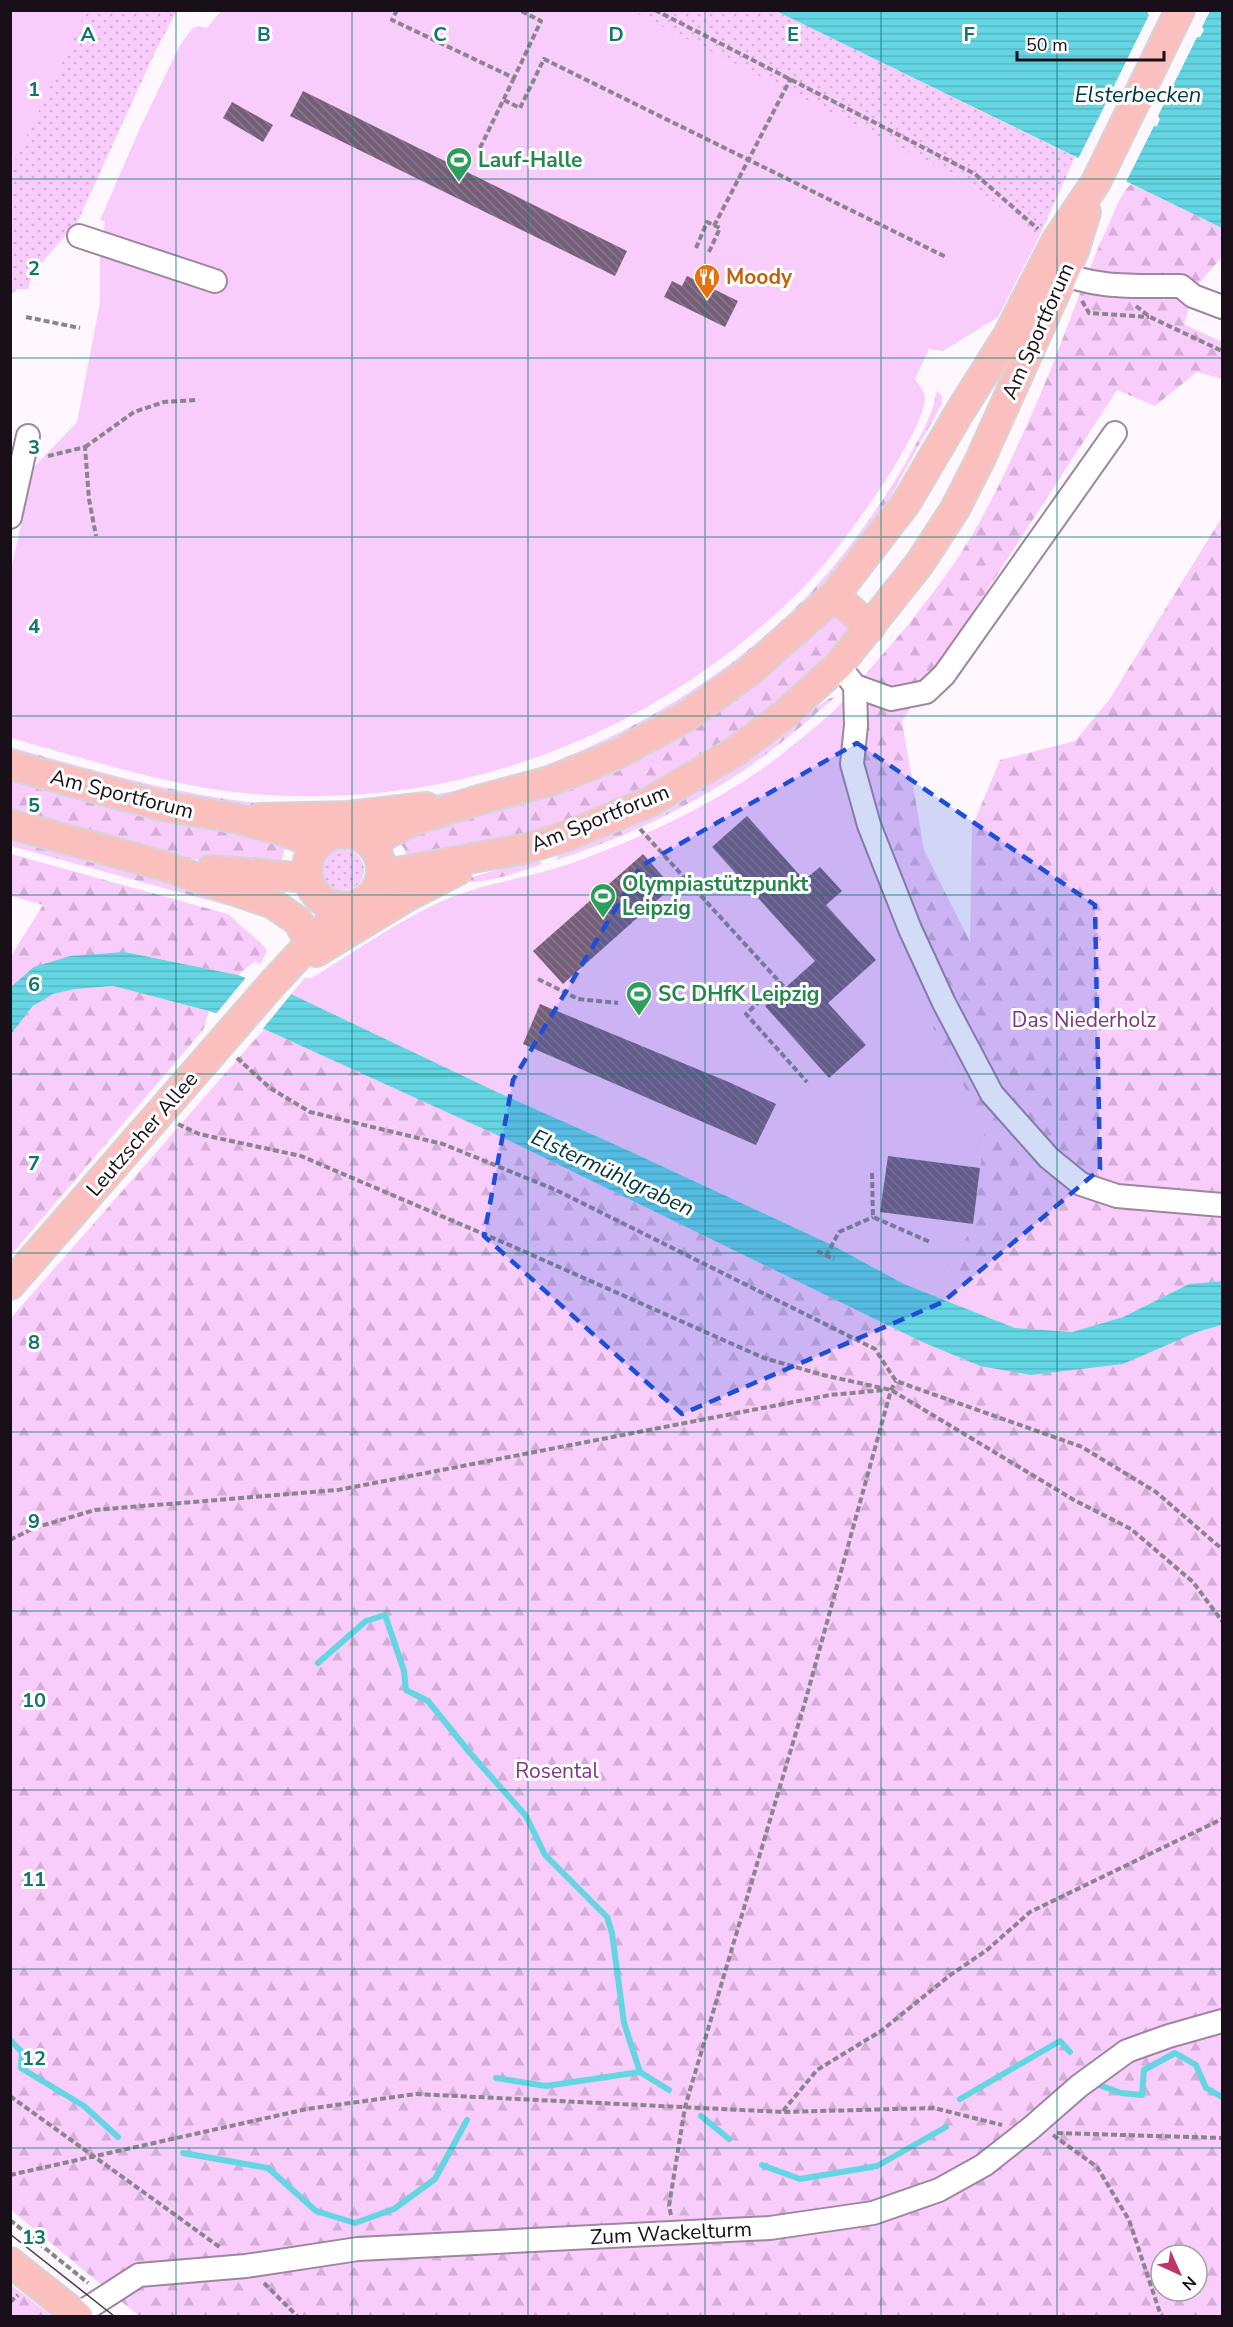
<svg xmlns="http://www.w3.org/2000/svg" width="1233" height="2327" viewBox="0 0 1233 2327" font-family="'Nunito Sans',sans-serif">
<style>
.green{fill:url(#green-dots)}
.forest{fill:url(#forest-firs);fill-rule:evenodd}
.pitch{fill:#f8ccfb}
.water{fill:url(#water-rules)}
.pier{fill:#fef8fe}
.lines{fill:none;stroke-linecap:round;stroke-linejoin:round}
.stream{stroke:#64d6e3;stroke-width:6}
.building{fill:url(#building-back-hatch)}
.minor-casing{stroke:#9f86a0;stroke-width:26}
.major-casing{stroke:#d5d4d6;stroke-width:32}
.path{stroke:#8b848c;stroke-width:4;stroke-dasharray:6 3;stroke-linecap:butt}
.minor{stroke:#fff;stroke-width:22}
.major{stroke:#fbc0be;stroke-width:28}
.tram{stroke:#443b44;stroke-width:1.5}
.marked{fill:#1d4ed8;fill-opacity:0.2;stroke:#1d4ed8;stroke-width:4.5;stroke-dasharray:12 8;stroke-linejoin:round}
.grid{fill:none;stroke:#0f766e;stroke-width:1.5;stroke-opacity:0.55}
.labels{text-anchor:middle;stroke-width:6;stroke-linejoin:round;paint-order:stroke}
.leisure-label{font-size:21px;font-weight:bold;fill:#27864d;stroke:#fff;text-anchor:start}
.food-label{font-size:21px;font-weight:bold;fill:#c56008;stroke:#fff;text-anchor:start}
.street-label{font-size:21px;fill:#180f19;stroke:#fff}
.park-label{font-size:21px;fill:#79377f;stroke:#fff}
.water-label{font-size:22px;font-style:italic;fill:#00373d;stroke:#fff}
.grid-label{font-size:20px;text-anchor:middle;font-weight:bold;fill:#0f766e;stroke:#fff;stroke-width:6;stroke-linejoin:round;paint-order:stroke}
</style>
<defs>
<pattern id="green-dots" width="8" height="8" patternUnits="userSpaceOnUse" patternTransform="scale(1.5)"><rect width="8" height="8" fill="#f8ccfb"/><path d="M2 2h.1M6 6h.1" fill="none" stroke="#d4aed7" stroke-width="1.8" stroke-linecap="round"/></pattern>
<pattern id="forest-firs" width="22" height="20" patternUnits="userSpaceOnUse" patternTransform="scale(1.5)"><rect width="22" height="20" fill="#f8ccfb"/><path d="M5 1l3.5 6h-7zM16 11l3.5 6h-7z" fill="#d4aed7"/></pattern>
<pattern id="water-rules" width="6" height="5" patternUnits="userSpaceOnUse" patternTransform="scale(1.5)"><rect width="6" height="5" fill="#64d6e3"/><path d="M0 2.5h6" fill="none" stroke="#56b6c2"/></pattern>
<pattern id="building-back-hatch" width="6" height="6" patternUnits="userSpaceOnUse" patternTransform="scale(1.5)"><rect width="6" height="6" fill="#765f78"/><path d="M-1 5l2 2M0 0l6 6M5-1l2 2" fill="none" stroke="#8a798c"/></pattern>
</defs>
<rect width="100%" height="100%" fill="#fef8fe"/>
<path class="green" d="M11,11H177L155,52L78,221L33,273L28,289H17L11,295Z
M620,11H776L1075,157L1038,239L970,183Z
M322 870a21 21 0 1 1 42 0a21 21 0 1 1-42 0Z"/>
<path class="forest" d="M1131,184L1222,228V257L1195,288L1184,324L1222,342V379L1197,372L1155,406L1117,390L902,721L924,850L970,942L972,827L1000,760L1075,741L1109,700L1222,517V1281L1189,1284L1123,1317L1072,1332L1015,1328L947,1273L973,1224L985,1127L933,1028L869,825L855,686C890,647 925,606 955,562C991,508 1017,448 1043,388C1066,334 1084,277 1109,224C1115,211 1120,194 1131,184Z
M937,391L942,396V404L889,499L850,556L806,604L744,659L679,705L615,741L550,767L432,800L311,810L250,806L190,798L110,779L11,751L10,747C89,769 167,792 248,802C287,807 326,804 365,801C387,799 409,799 431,795C570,775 726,687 819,583C852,546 881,505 906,462C920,436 931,420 937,391Z
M834,612L853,627L854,641L700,765L550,832L408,865L405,850L396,837L538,794Z
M830,698H834C808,721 781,744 753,764C696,804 622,839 556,860L559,853C623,826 686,800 746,762C775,743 800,717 830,698Z
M10,775L287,842L279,869C185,864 100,839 11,816Z
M10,838L231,899L229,906L11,846Z
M11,854L228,914L263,945L267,951L260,965L255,961L238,975L125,952L11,987V956L43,905L11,896Z
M538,859L542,864C516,873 485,885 457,881Z
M113,986L209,1011L203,1030L11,1255V1034C17,1025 24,1016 32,1008C53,987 86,988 113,986Z
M264,1029L510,1141L922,1342L980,1366L1197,1332L1222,1325V2316H139L11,2210V1318ZM1161,2255H1197V2291H1161Z
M10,2284L52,2316H11Z"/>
<path class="pitch" d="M11,10L78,11L85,14L11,169Z
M221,11H632L970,183L1038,239L998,317L943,351L929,349L915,379C919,385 925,391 925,398C925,421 884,484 869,505C846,537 823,569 795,596C649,737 458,810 254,794C171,787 90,760 11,738V569L34,467L77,422L100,302V257L105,222L100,220L140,128L180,45L192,29L198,26L207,28Z
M855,686L852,764L944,1003L933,1028L985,1127L973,1224L947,1273L1015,1328L904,1284L832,1245L625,1149L497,1092L291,994L305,978H312C354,952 396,922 442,901C483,883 530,878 572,863C634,841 702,810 756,773C773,762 788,749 803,737C823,720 840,708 855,686Z"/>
<path class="water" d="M776,11H1222V228Z
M125,952L238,975L291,994L497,1092L625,1149L832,1245L904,1284L1015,1328L1072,1332L1123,1317L1189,1284L1222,1281V1325L1197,1332L1123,1364L1031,1375L980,1366L922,1342L510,1141L264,1029L209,1011L113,986L75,989L53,994L33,1006L11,1034V987L34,967L70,956Z"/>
<path class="pier" d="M1147,11H1210L1202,27L1204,30L1200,37H1197L1158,116L1160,119L1157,126H1154L1125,184L1077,161L1106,103L1104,99L1107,93L1111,92L1149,15Z
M248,975L293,992L261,1031L215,1015Z"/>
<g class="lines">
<path class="stream" d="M318,1663L366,1621L385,1615L404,1671L406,1690L428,1701L470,1753L526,1816L545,1855L607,1917L612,1933L624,2023L640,2072
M10,2040L22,2052L21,2068L84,2106L118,2137
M496,2078L546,2086L640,2072L669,2090
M1099,2085L1121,2093L1142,2095L1144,2070L1175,2053L1196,2065L1206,2088L1222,2097
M960,2099L1060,2041L1070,2052
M701,2116L729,2139
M183,2153L268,2168L316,2211L355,2223L394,2209L435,2179L467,2120
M762,2165L800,2179L877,2166L946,2127"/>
</g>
<path class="building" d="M303,91L627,251L615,276L290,116Z
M232,102L273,125L263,142L223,118Z
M687,276L738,301L725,327L664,297L672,281L682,286Z
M747,816L804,880L820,867L842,891L826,905L876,960L828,1003L866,1045L829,1078L765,1006L815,961L712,847Z
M643,854L672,887L563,984L533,951Z
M540,1004L731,1083L776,1104L756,1145L523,1044Z
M888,1156L980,1168L973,1224L880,1212Z"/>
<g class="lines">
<g class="minor-casing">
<path id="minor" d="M79,236L215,281
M1050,269C1095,289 1132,286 1181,286L1193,296L1222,307
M10,517L28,436
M847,676L855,686L891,699L926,692L944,675L1115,433
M855,686L856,725L852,764L869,825L910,929L944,1003L992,1094L1049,1158L1081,1184L1117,1196L1222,1205
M77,2315L139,2275L246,2266L358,2249L770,2228L873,2213L939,2190L984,2165L1031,2128L1079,2086L1127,2051L1169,2036L1222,2021"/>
</g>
<g class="major-casing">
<path id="major" d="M835,595L870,628
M10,765L162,806L234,818L280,830L317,844
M260,818L349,816L426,807
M10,824L161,865L273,904L298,921L304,932
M307 870a37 37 0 1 1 74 0a37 37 0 1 1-74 0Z
M370,843L412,821L482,799L550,781L616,755L684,718L750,671L835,595L906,503L959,413L1008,335L1056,241L1096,182L1180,10
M211,870L308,878
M381,875L528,848L564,837L651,801L736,751L785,714L839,665L920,563L955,509L980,460L1074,251L1086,212
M316,952L408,896L457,871
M10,1285L273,983L344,907
M10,2262L78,2316"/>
</g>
<path class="path" d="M397,10L392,20L514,78L541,21L519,10
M655,10L975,174L1038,229
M504,100L520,108L544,59L946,257
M480,148L514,78
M714,226L791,78
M696,248L707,222L720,228L708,254
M1082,301L1089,313L1149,317
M1136,306L1150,317L1222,351
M26,317L80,328
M85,447L134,412L164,402L197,400
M48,456L85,447L89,499L96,536
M640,829L785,988
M538,979L578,999L618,1003
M780,982L746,1014L807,1082
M237,1058L270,1088L310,1112L443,1144L556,1190L875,1349L896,1381L1082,1447L1156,1492L1222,1549
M178,1124L199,1134L301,1156L514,1247L764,1358L823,1375L891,1390L1074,1500L1131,1529L1193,1582L1222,1621
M872,1173L873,1217L930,1242
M817,1251L834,1259
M826,1256L839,1232L873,1217
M10,1540L34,1528L95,1510L338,1490L830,1395L885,1390
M10,2096L221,2248
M783,2111L817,2070L881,2031L949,1976L987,1950L1030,1912L1222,1819
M1057,2133L1222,2138
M1053,2135L1097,2167L1129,2220L1161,2316
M10,2175L307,2109L416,2094L783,2112L934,2108L1002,2125
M671,2215L669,2206L685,2107L805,1702L891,1390L896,1381
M10,2220L88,2283
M264,2283L297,2316
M10,2302L18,2295"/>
<use href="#minor" class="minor"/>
<use href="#major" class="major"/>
<path class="tram" d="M10,2234L114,2316"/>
</g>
<path class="marked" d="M857,743L1095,905L1100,1169L943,1302L682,1414L484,1236L513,1080L641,866Z"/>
<path class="grid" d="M176,10V2316M352,10V2316M528,10V2316M705,10V2316M881,10V2316M1057,10V2316M10,179H1222M10,358H1222M10,537H1222M10,716H1222M10,895H1222M10,1074H1222M10,1253H1222M10,1432H1222M10,1611H1222M10,1790H1222M10,1969H1222M10,2148H1222"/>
<defs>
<g id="stadium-pin" transform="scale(1.35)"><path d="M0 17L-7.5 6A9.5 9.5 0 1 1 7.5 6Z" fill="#2e9e5b" stroke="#fff"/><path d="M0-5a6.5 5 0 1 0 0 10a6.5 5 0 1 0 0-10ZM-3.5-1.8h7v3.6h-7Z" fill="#fff"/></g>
<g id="restaurant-pin" transform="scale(1.35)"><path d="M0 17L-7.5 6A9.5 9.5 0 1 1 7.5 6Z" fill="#e8710a" stroke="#fff"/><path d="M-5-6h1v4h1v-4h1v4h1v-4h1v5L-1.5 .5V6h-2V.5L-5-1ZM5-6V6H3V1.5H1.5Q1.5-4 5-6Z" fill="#fff"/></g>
</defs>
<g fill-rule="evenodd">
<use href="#stadium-pin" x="459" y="160"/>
<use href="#restaurant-pin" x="707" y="277"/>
<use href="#stadium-pin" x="603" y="896"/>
<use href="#stadium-pin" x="639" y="994"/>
</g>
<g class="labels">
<g class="leisure-label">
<text x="478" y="167">Lauf-Halle</text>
<text x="622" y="891">Olympiastützpunkt<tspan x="622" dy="24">Leipzig</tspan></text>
<text x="658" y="1001">SC DHfK Leipzig</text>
</g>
<g class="food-label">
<text x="726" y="284">Moody</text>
</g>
<g class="street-label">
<text transform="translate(1038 331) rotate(-66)" y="7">Am Sportforum</text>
<text transform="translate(122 794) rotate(14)" y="7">Am Sportforum</text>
<text transform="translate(600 818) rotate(-22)" y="7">Am Sportforum</text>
<text transform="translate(142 1134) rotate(-49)" y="7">Leutzscher Allee</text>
<text transform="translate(671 2233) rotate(-3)" y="7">Zum Wackelturm</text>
</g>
<g class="park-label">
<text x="1084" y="1027">Das Niederholz</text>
<text x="557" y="1778">Rosental</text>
</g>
<g class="water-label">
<text x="1138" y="102">Elsterbecken</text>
<text transform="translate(613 1172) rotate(25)" y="8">Elstermühlgraben</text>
</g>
</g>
<g class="grid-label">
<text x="88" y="41">A</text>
<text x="264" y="41">B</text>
<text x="440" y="41">C</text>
<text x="616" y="41">D</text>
<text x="793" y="41">E</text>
<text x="969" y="41">F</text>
<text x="34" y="96">1</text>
<text x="34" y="275">2</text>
<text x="34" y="454">3</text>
<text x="34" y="633">4</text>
<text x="34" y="812">5</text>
<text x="34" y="991">6</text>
<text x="34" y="1170">7</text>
<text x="34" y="1349">8</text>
<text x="34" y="1528">9</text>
<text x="34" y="1707">10</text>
<text x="34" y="1886">11</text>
<text x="34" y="2065">12</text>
<text x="34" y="2244">13</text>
</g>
<rect width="1233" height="2327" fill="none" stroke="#180f19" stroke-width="24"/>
<g transform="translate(1179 2273) rotate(135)"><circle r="28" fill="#ffffff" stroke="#a39fa3" stroke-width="1.5"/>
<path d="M0-4.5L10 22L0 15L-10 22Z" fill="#c0346a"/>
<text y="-9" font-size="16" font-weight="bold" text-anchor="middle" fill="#180f19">N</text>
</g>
<path d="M1017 51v9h147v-9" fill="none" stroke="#180f19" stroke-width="3"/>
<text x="1026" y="51" font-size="18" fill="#180f19" stroke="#ffffff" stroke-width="4.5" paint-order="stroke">50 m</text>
</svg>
